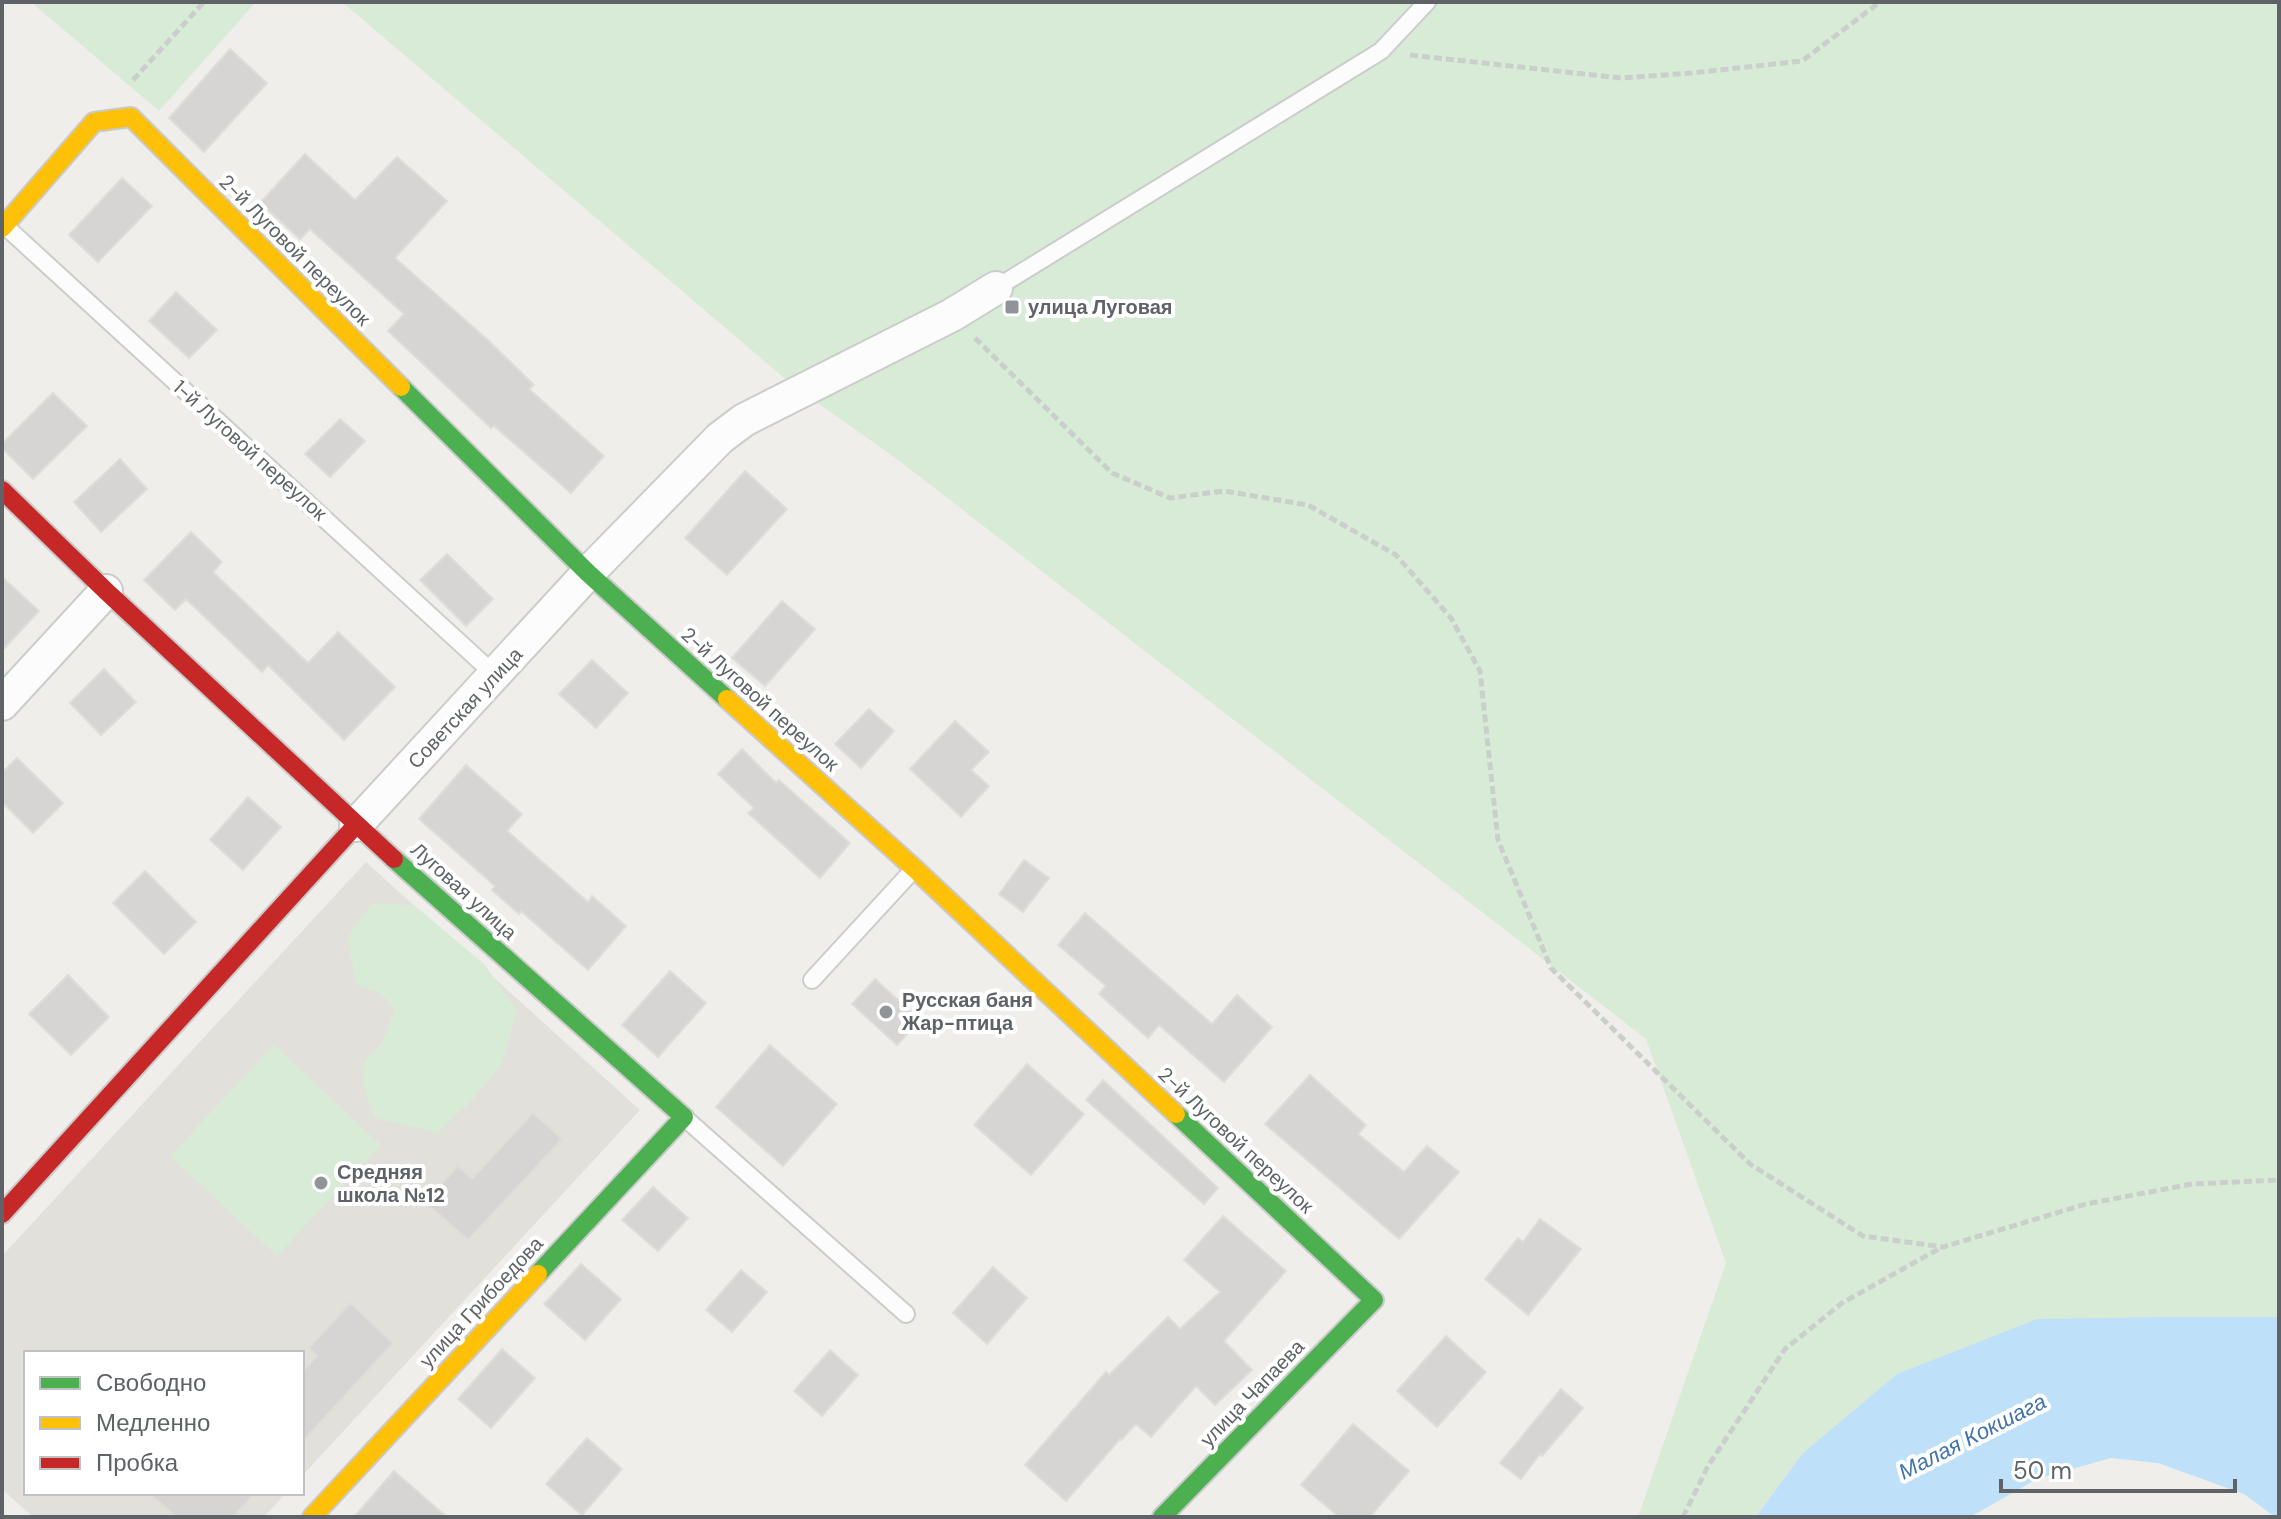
<svg xmlns="http://www.w3.org/2000/svg" width="2281" height="1519" viewBox="0 0 2281 1519" font-family="'DM Sans',sans-serif">
<style>
.education{fill:#e2e0da}
.green{fill:#d8ebd6}
.water{fill:#bfe0f9}
.building{fill:#d6d5d3;stroke:#deddd9;stroke-width:2}
.lines{fill:none;stroke-linecap:round;stroke-linejoin:round}
.lane-casing{stroke:#cbcccc;stroke-width:20}
.street-casing{stroke:#cbcccc;stroke-width:36}
.fast-casing{stroke:#cacacb;stroke-width:22}
.slow-casing{stroke:#cacacb;stroke-width:22}
.jam-casing{stroke:#cacacb;stroke-width:22}
.path{stroke:#cacfcc;stroke-width:5;stroke-dasharray:8 4;stroke-linecap:butt}
.lane{stroke:#fdfcfc;stroke-width:16}
.street{stroke:#fdfcfc;stroke-width:32}
.fast{stroke:#4caf50;stroke-width:18}
.slow{stroke:#ffc107;stroke-width:18}
.jam{stroke:#c62828;stroke-width:18}
.poi-dot{fill:#919496;stroke:#fff;stroke-width:3}
.labels{text-anchor:middle;stroke-width:8;stroke-linejoin:round;paint-order:stroke}
.street-label{font-size:20px;fill:#5f6368;stroke:#fff}
.poi-label{font-size:20px;font-weight:bold;fill:#5f6368;stroke:#fff;text-anchor:start}
.water-label{font-size:22px;font-style:italic;fill:#4174aa;stroke:#fff}
</style>
<rect width="100%" height="100%" fill="#efeeea"/>
<path class="education" d="M366,862L640,1110L302,1476V1353H26V1493H286L264,1517H33L2,1489V1256Z"/>
<path class="green" d="M31,2H256L159,111Z
M342,2H2279V1317H2163L1802,1454L1756,1517H1638L1726,1263L1646,1039L897,459L795,387Z
M371,904L414,905L484,964L517,1011L502,1063L474,1098L438,1133L375,1118L362,1082L365,1060L382,1043L395,1009L382,994L356,984L348,937Z
M274,1045L381,1145L277,1256L170,1156Z"/>
<path class="water" d="M2163,1317H2279V1517H2275L2244,1494L2158,1463L2111,1458L2037,1479L1970,1517H1756L1802,1454L1897,1374L2037,1319Z"/>
<path class="building" d="M230,49L267,83L204,152L169,118Z
M305,154L355,200L397,157L447,201L395,258L489,341L534,385L529,389L604,456L571,493L494,426L491,428L388,331L404,314L310,229L300,239L260,203Z
M122,178L152,206L98,262L69,235Z
M176,292L217,330L189,358L149,321Z
M53,393L87,426L33,479L2,448V444Z
M340,419L365,441L330,477L305,454Z
M120,459L147,489L101,532L74,502Z
M745,471L787,509L727,575L685,538Z
M191,532L222,562L213,572L308,663L338,632L395,687L344,740L268,665L262,672L186,599L175,610L144,580Z
M447,554L493,599L466,626L420,580Z
M2,577L39,611L2,651Z
M782,601L815,629L765,686L732,658Z
M592,660L628,693L596,728L559,694Z
M104,669L136,702L101,735L70,703Z
M869,709L894,731L861,768L835,744Z
M955,721L989,752L971,770L989,786L961,817L910,769Z
M742,749L776,783L779,780L850,843L820,878L748,813L754,808L718,774Z
M17,758L63,803L33,833L2,802V773Z
M466,765L522,814L507,831L588,902L592,896L626,926L588,970L521,911L519,914L492,890L495,886L419,819Z
M248,797L281,827L243,870L210,840Z
M1024,860L1049,878L1023,912L999,894Z
M145,871L196,922L164,954L113,903Z
M1085,913L1212,1024L1237,995L1272,1027L1224,1082L1159,1025L1148,1038L1099,994L1106,986L1058,945Z
M670,971L706,1003L658,1057L622,1025Z
M68,975L109,1017L71,1055L29,1014Z
M875,979L920,1020L897,1045L852,1004Z
M770,1045L837,1104L783,1166L716,1107Z
M1027,1064L1084,1114L1031,1175L974,1125Z
M1310,1075L1366,1125L1358,1134L1404,1172L1427,1146L1459,1172L1399,1239L1265,1124Z
M1103,1080L1218,1188L1204,1204L1086,1100Z
M533,1113L562,1139L468,1240L425,1202L458,1166L472,1179Z
M653,1187L688,1218L658,1251L622,1220Z
M1223,1216L1286,1271L1224,1341L1252,1370L1215,1405L1196,1386L1151,1437L1136,1424L1121,1440L1120,1439L1066,1501L1025,1465L1106,1372L1109,1375L1168,1317L1180,1329L1220,1292L1184,1260Z
M1540,1219L1581,1249L1528,1315L1485,1279L1518,1238L1523,1242Z
M581,1264L621,1299L585,1340L544,1304Z
M993,1267L1027,1298L987,1344L953,1313Z
M741,1270L767,1292L732,1332L706,1310Z
M350,1303L393,1343L302,1442V1372L317,1356L309,1348Z
M1446,1336L1486,1372L1437,1427L1397,1391Z
M502,1349L535,1378L491,1428L458,1399Z
M830,1350L858,1375L822,1416L794,1391Z
M1561,1389L1583,1408L1542,1456L1540,1454L1521,1479L1500,1463Z
M1353,1424L1409,1471L1370,1517H1339L1301,1485Z
M587,1438L622,1469L582,1515L546,1484Z
M394,1471L447,1517H354Z
M149,1493H255L233,1517H176Z"/>
<g class="lines">
<g class="lane-casing">
<path id="lane" d="M5,226L495,675
M996,288L1381,51L1427,2
M812,980L914,869
M686,1119L906,1314"/>
</g>
<g class="street-casing">
<path id="street" d="M2,704L106,591
M356,825L588,573L720,438L744,420L952,315L996,288"/>
</g>
<g class="fast-casing">
<path id="fast" d="M401,387L588,573L727,699
M394,859L684,1117L538,1274
M1162,1517L1374,1300L1176,1114"/>
</g>
<g class="slow-casing">
<path id="slow" d="M2,228L94,122L131,117L401,387
M727,699L915,869L1176,1114
M312,1517L538,1274"/>
</g>
<g class="jam-casing">
<path id="jam" d="M2,490L106,591L394,859
M2,1214L356,825"/>
</g>
<path class="path" d="M1410,55L1621,78L1692,73L1802,61L1880,2
M133,80L204,2
M975,338L1112,473L1170,498L1224,491L1308,505L1396,555L1451,618L1480,671L1498,840L1551,968L1750,1164L1863,1236L1943,1247L2086,1204L2192,1184L2279,1180
M1683,1517L1708,1466L1785,1349L1842,1303L1942,1247"/>
<use href="#lane" class="lane"/>
<use href="#street" class="street"/>
<use href="#fast" class="fast"/>
<use href="#slow" class="slow"/>
<use href="#jam" class="jam"/>
</g>
<g class="poi-dot">
<rect x="1004" y="299" width="16" height="16" rx="4"/>
<circle cx="886" cy="1012" r="8"/>
<circle cx="321" cy="1183" r="8"/>
</g>
<g class="labels">
<g class="street-label">
<text transform="translate(295 250) rotate(45)" y="7">2-й Луговой переулок</text>
<text transform="translate(250 450) rotate(42)" y="7">1-й Луговой переулок</text>
<text transform="translate(760 699) rotate(42)" y="7">2-й Луговой переулок</text>
<text transform="translate(465 708) rotate(-47)" y="7">Советская улица</text>
<text transform="translate(464 891) rotate(42)" y="7">Луговая улица</text>
<text transform="translate(1236 1140) rotate(43)" y="7">2-й Луговой переулок</text>
<text transform="translate(481 1302) rotate(-47)" y="7">улица Грибоедова</text>
<text transform="translate(1252 1393) rotate(-46)" y="7">улица Чапаева</text>
</g>
<g class="poi-label">
<text x="1028" y="314">улица Луговая</text>
<text x="902" y="1007">Русская баня<tspan x="902" dy="23">Жар-птица</tspan></text>
<text x="337" y="1179">Средняя<tspan x="337" dy="23">школа №12</tspan></text>
</g>
<g class="water-label">
<text transform="translate(1972 1436) rotate(-27)" y="8">Малая Кокшага</text>
</g>
</g>
<rect width="2281" height="1519" fill="none" stroke="#5f6368" stroke-width="8"/>
<rect x="24" y="1351" width="280" height="144" fill="#ffffff" stroke="#bfc1c3" stroke-width="2"/>
<rect x="40" y="1377" width="40" height="12" fill="#4caf50" stroke="#bfc1c3" stroke-width="2"/>
<text x="96" y="1391" font-size="24" fill="#5f6368">Свободно</text>
<rect x="40" y="1417" width="40" height="12" fill="#ffc107" stroke="#bfc1c3" stroke-width="2"/>
<text x="96" y="1431" font-size="24" fill="#5f6368">Медленно</text>
<rect x="40" y="1457" width="40" height="12" fill="#c62828" stroke="#bfc1c3" stroke-width="2"/>
<text x="96" y="1471" font-size="24" fill="#5f6368">Пробка</text>
<path d="M2001 1479v12h234v-12" fill="none" stroke="#5f6368" stroke-width="4"/>
<text x="2013" y="1479" font-size="24" fill="#5f6368" stroke="#ffffff" stroke-width="6" paint-order="stroke">50 m</text>
</svg>
